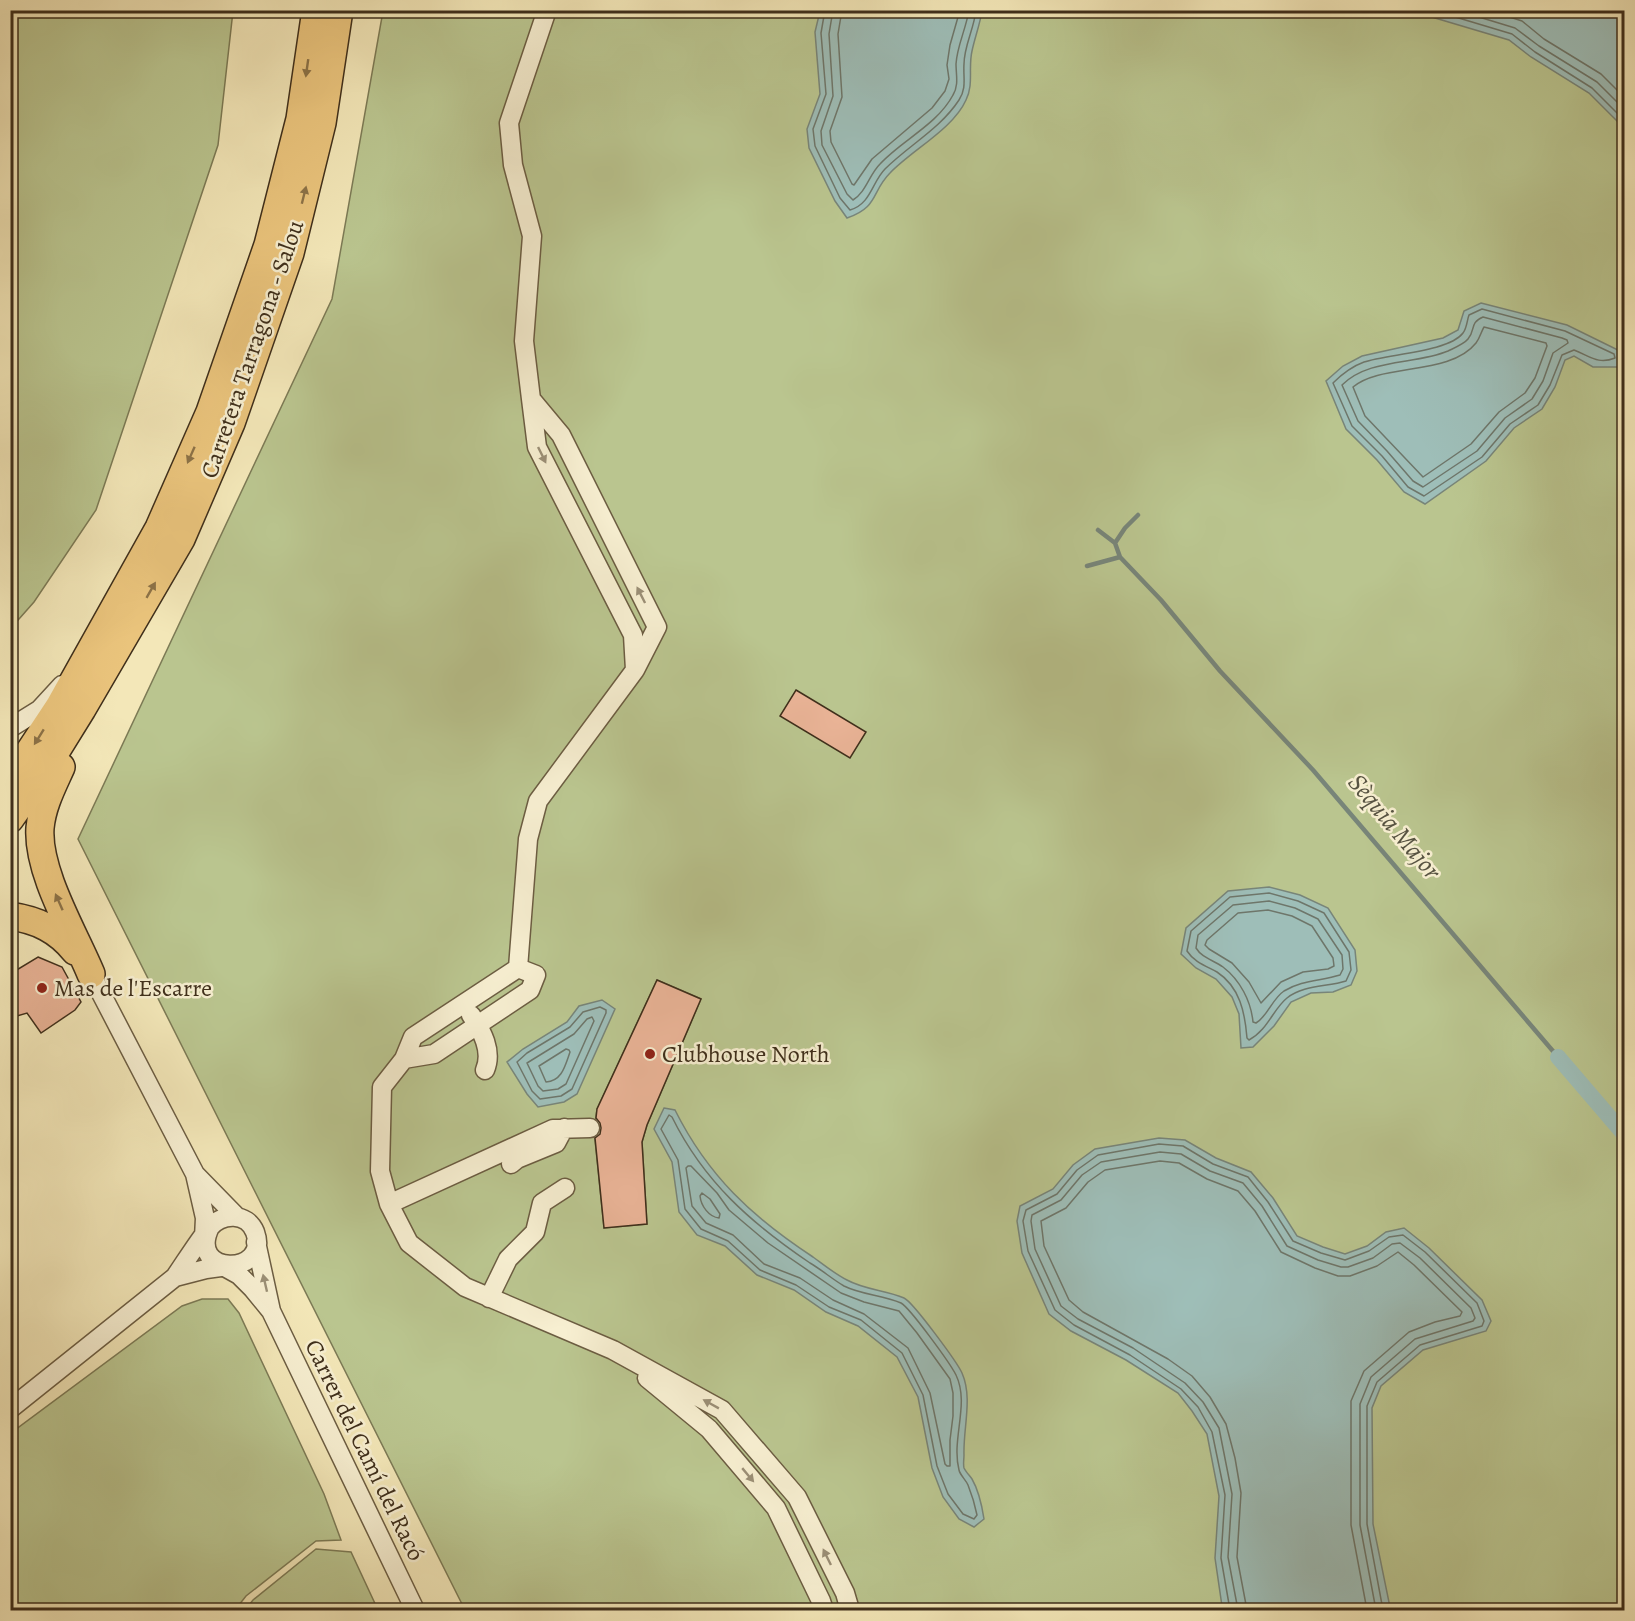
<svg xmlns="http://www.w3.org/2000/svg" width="1635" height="1621" viewBox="0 0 1635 1621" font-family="Alegreya,serif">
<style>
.green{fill:#bac58f;stroke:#7c7a55;stroke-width:1.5;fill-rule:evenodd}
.water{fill:#9ebeb8;stroke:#788579;stroke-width:1.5}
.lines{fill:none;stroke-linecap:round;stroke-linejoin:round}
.shore{stroke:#6e766a;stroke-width:1.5}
.stream{stroke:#788579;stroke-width:4.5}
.canal{stroke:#9ebeb8;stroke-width:16}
.building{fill:#e9b396;stroke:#3f2f1b;stroke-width:1.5}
.minor-casing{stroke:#6c5d42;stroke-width:21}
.highway-casing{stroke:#3f2f1b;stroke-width:30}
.minor{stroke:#f7efd1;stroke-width:18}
.highway{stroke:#eac47c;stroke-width:27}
.oneway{fill:#8c7247}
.oneway2{fill:#9b8f76}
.poi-dot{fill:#8f2418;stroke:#f7efd1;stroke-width:2}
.labels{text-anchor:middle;stroke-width:5;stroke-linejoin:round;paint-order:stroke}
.street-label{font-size:24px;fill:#3f2f1b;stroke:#f7efd1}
.poi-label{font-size:24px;fill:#3f2f1b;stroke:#f7efd1;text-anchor:start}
.water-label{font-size:26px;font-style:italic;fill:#575342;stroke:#f7efd1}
</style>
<rect width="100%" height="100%" fill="#f3e7b8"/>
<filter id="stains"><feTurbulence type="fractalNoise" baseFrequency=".00333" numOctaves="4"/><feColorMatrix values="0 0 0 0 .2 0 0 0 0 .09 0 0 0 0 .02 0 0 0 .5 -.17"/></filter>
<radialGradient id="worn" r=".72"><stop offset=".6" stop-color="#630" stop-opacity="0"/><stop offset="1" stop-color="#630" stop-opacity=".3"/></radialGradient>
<path class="green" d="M11,10L233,11L218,145L96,510L34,602L11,628Z
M383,11H1624V1610H465L78,839L332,299ZM657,980L701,999L647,1125L642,1142L647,1224L604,1228L594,1130L597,1109Z
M202,1299H228L239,1313L324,1494L341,1540L316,1541L246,1596L235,1610H11V1433L182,1306Z
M316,1549L351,1552L378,1610H245L253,1600Z"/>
<path class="water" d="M820,11H982C980,24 975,37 972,51C968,68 974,84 966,100C953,129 912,150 890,173C871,192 879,207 847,218L835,201L809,148L807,129L820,94L815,32Z
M1416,11H1624V128L1589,93L1531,57L1509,40L1435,18Z
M1481,303L1567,325L1624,353V367H1593L1574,356L1565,360L1555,387L1542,409L1514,428L1486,461L1425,504L1404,492L1377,460L1346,429L1326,381L1343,366L1362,356L1443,338L1458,330L1464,311Z
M1269,887L1300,895L1328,908L1355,950L1357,971L1351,985L1333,992L1311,993L1291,1002L1274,1026L1253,1047L1241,1048L1239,1014L1232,997L1216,979L1196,968L1181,954L1186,928L1228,891Z
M602,1000L615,1009L577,1094L564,1102L538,1107L527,1094L507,1062L523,1049L567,1022L579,1006Z
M664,1108L675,1110C708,1176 752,1217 813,1257C824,1265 835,1274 847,1280C865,1290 886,1290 904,1298C913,1302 957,1362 962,1373C973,1398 963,1428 964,1455C964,1459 963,1464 964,1468C966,1472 970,1476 972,1479C979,1491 982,1506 984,1519L974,1527L959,1519L943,1497L932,1468L918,1397L897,1357L858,1326L826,1312L794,1290L757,1275L725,1246L697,1235L679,1212L672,1162L654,1129Z
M1159,1138L1185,1140L1216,1158L1251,1172L1273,1198L1297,1236L1323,1247L1345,1254L1367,1246L1386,1232L1404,1228L1429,1248L1482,1300L1491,1321L1486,1331L1423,1350L1381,1386L1372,1408L1373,1524L1390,1607L1388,1610H1227L1222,1606L1215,1558L1219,1496L1207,1434L1192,1411L1178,1393L1126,1360L1071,1331L1049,1314L1022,1253L1017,1221L1020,1206L1053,1189L1073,1165L1095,1149Z"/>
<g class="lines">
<path class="shore" d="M825,10L821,33L826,94L813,129L815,146L840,198L850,210C871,204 872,182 885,169C909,145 940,129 959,100C967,88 963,77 964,64C964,46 974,29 976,10
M833,10L829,34L833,96L821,131L822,145L847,194L853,200C866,192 869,175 880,164C902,140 937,125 953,95C959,85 956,75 956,64C957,46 966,29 969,10
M842,10L838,34L842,97L830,131L831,142L852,184L854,185L872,159L932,108L945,91L949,79L947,65L950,45L960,10
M1432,10L1512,34L1535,52L1592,88L1624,120
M1456,10L1515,28L1539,46L1597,82L1624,109
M1488,10L1522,21L1544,39L1601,74L1624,97
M1482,309L1565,331L1614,354L1615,358C1598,365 1590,356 1574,350L1562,355L1550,385L1538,405L1510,424L1482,457L1424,496L1408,487L1382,456L1352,426L1333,383C1342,374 1353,366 1364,362C1387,354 1449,352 1463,333C1467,328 1467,320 1469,315Z
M1483,317L1562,338L1567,340L1568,343L1553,353L1543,381L1532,399L1505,418L1477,451L1423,487L1413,481L1387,451L1358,421L1342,385C1369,358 1415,365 1448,351C1454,348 1464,344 1468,339C1476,330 1469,323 1483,317Z
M1484,327L1546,343L1547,346L1535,378L1525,393L1499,412L1471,444L1423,477L1365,416L1353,387C1381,363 1450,376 1476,343C1480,338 1481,332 1484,327Z
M1269,893L1298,901L1324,913L1349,952L1351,970L1346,981C1327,987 1303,985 1287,998C1273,1009 1268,1030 1249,1040L1247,1038C1245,1013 1240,987 1217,972C1206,966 1194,962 1187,951L1191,931L1230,897Z
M1269,901L1295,908L1318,919L1342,955L1343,969L1340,975C1321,981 1302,980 1284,991C1272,999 1268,1016 1256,1023L1253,1022C1251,1001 1240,980 1223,967C1213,960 1202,958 1196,948L1198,935L1233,905Z
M1268,910L1292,916L1312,926L1333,958L1334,966L1328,969L1303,972L1281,982L1261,1003L1249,982L1232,963L1209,949L1205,945L1207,940L1238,913Z
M600,1007L606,1010V1013L572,1089L561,1096L540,1099L532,1091L517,1062L527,1053L570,1027L583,1012Z
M592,1017L594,1021L566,1084L558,1089L543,1091L538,1086L527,1063L574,1034L587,1019Z
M566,1049L569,1050L570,1052C565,1066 562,1081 546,1082L539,1066Z
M669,1115L672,1117C704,1182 751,1223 810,1263C822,1270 832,1279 844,1286C862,1295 883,1295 901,1303C910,1308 950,1363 956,1375C970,1404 951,1439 959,1470C960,1475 966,1480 968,1485C972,1495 975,1505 977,1515L974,1519L963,1514L948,1494L937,1466L923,1395L902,1353L861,1320L829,1307L796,1285L760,1270L728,1241L701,1229L685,1209L678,1160L661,1129Z
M688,1166H691L717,1193L729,1210L768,1243L841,1293L864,1302L899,1311L917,1333L950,1379L953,1393V1416L950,1440V1466H947L945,1464L930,1393L908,1348L864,1314L833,1300L800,1278L764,1264L733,1235L706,1223L692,1206L686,1168Z
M702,1193L710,1199L720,1214L719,1218C709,1217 701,1206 700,1196Z
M1230,1610L1221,1558L1225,1495L1212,1432L1198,1407L1181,1389L1130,1355L1074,1325L1055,1310L1028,1251L1023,1221L1026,1210L1057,1194L1077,1170L1098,1155L1159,1144L1183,1146L1213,1164L1248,1177L1268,1202L1293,1241L1321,1253L1345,1260L1369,1251L1389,1237L1403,1235L1425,1252L1477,1303L1484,1321L1482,1326L1420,1345L1377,1382L1367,1406V1524L1383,1610
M1238,1610L1228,1557L1232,1494L1219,1428L1203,1402L1185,1383L1133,1348L1078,1319L1061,1306L1035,1249L1031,1221L1032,1215L1061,1200L1082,1175L1101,1162L1160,1152L1181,1154L1210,1171L1243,1183L1262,1206L1287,1246L1318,1260L1341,1267H1348L1373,1258L1392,1244L1400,1243L1420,1258L1471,1308L1475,1318L1473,1321L1415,1339L1371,1377L1360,1404V1525L1376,1610
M1247,1610L1237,1557L1241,1493L1235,1458L1226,1424L1210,1397L1192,1376L1168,1359L1083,1312L1069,1300L1044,1246L1041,1221L1066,1208L1088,1182L1105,1170L1160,1161L1179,1163L1207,1179L1238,1191L1255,1211L1281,1252L1315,1268L1338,1276H1350L1377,1266L1398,1252L1414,1265L1462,1312L1460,1316L1435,1322L1409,1332L1364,1371L1351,1401V1525L1367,1610"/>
<path class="stream" d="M1138,515L1125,528L1115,543L1120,557L1161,600L1220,671L1313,770L1558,1057
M1098,530L1115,543
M1087,566L1120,557"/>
<path class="canal" d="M1558,1057L1624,1134"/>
</g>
<path class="building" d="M796,690L866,732L850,758L780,716Z
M38,957L62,967L81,1002L75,1010L41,1033L27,1013L10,1018V974Z
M657,980L701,999L647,1125L642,1142L647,1224L604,1228L595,1138L600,1134L601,1128L600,1123L596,1118L597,1109Z"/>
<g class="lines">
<g class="minor-casing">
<path id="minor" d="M531,399L561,435L657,627L635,670L633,635L537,447L531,399L524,341L532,236L513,165L509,123L547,10
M10,728L39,710L62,685
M518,968L528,839L538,801L635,670
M518,968L536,975L530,990L434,1054L404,1059L413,1037Z
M91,974L195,1174
M471,1015C482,1031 493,1051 485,1070
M404,1059L382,1087L380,1171L389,1204L409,1243L465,1287L613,1350L722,1410L797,1497L845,1593L850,1610
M511,1164L517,1159L556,1143L564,1128
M389,1204L553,1129L590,1128
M210,1227C186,1277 271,1276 255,1232C247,1212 222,1213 209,1228C197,1243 186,1261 175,1277L206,1269L228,1266
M204,1238L205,1218L195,1174L237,1217
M221,1265L239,1275L253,1289L271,1311L256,1242
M489,1298L508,1259L535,1232L542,1203L565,1188
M271,1311L415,1610
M647,1378L709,1429L776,1508L821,1601L824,1610
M10,1409L175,1277"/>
</g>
<g class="highway-casing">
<path id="highway" d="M61,767C52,787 42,806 40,828C37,872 74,933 91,974
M10,781L59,707L159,528L210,412L268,245L300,119L316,10
M10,819L43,772L82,709L181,539L231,423L290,253L322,123L339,10
M10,916C38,920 58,930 75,951"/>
</g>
<use href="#minor" class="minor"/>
<use href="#highway" class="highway"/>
</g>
<defs><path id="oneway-solid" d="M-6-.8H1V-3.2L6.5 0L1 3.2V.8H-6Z" transform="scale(1.5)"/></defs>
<g class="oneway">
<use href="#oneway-solid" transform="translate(307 68) rotate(98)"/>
<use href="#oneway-solid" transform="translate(304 195) rotate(-76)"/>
<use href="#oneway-solid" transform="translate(191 455) rotate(114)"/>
<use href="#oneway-solid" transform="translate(151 590) rotate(-60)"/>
<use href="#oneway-solid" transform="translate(39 737) rotate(122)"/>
<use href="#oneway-solid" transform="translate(59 902) rotate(-114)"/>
</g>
<g class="oneway2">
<use href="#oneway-solid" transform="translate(542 455) rotate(64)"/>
<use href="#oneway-solid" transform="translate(641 595) rotate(-117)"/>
<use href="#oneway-solid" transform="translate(265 1283) rotate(-103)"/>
<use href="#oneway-solid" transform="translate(711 1404) rotate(-151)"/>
<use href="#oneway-solid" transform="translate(748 1475) rotate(50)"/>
<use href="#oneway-solid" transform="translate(827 1557) rotate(-116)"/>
</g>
<g class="poi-dot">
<circle cx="42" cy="988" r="6"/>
<circle cx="650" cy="1054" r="6"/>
</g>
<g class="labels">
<g class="street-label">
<text transform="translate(252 349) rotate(-71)" y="8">Carretera Tarragona - Salou</text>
<text transform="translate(365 1450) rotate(64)" y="8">Carrer del Camí del Racó</text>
</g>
<g class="poi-label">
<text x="54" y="996">Mas de l'Escarre</text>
<text x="662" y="1062">Clubhouse North</text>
</g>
<g class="water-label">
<text transform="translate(1395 826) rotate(50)" y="9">Sèquia Major</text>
</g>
</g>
<rect width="1635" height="1621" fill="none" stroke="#f3e7b8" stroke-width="36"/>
<rect x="12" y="12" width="1611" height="1597" fill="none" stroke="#3f2f1b" stroke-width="3"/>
<rect x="18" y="18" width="1599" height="1585" fill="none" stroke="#3f2f1b" stroke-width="1.5"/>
<rect width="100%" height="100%" filter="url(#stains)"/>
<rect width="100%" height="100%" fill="url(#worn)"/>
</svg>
